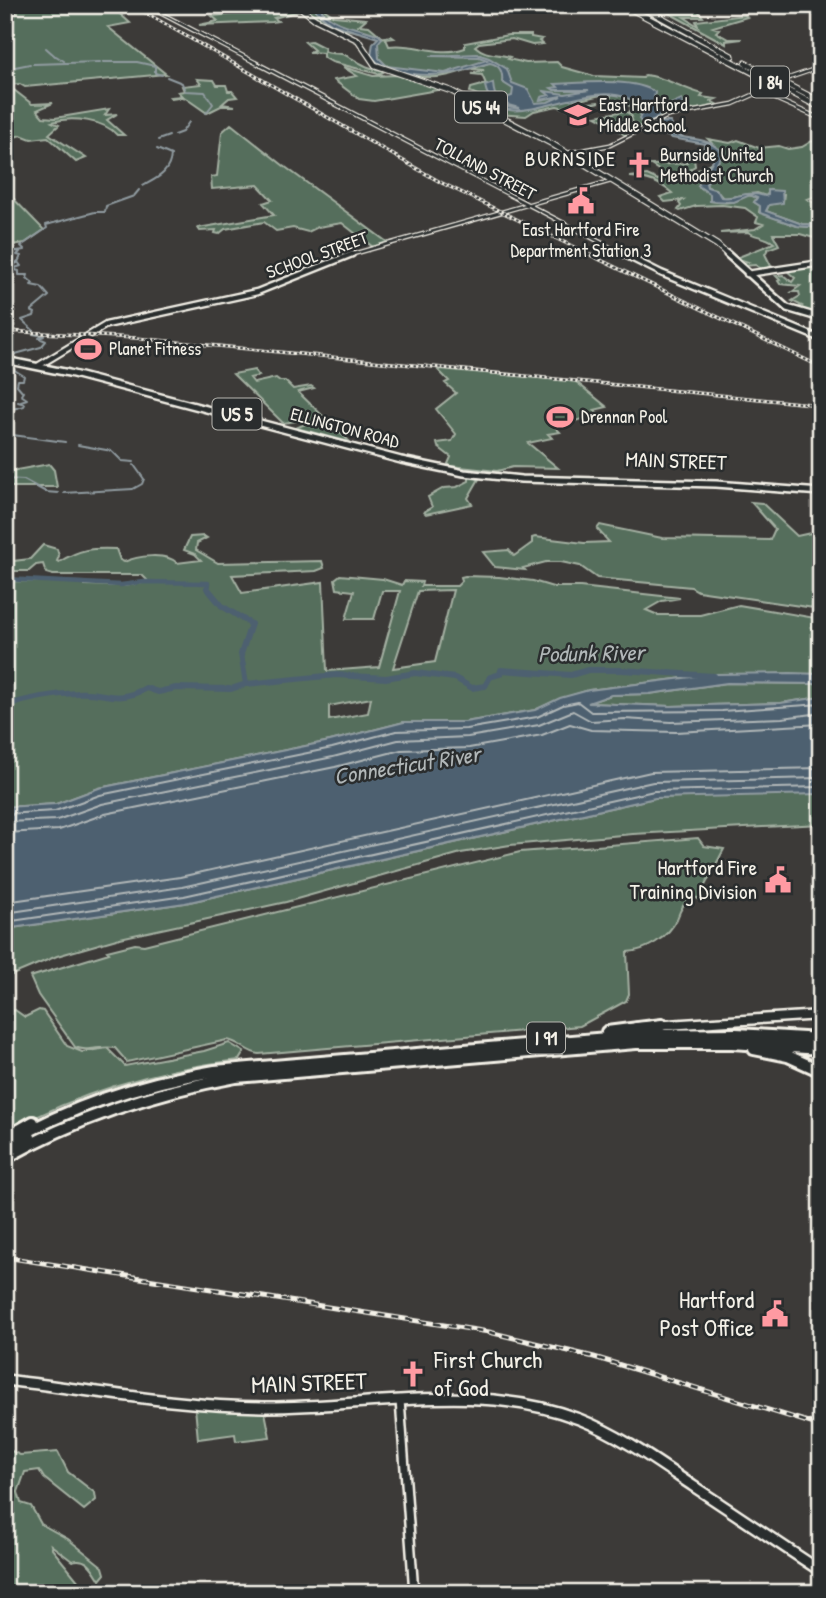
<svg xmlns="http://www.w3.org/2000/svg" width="826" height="1598" viewBox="0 0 826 1598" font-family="'Patrick Hand',sans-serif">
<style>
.green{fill:#556e5b;stroke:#a4b0a2;stroke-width:2;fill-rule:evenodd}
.water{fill:#4d6170;stroke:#909ba0;stroke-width:2}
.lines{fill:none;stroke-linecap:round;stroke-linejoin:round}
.shore{stroke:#b1b7b8;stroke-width:2}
.stream{stroke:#909ba0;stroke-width:2}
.river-far1{stroke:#4d6170;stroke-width:4.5}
.river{stroke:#4d6170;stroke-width:6}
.secondary-far2-casing{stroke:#f4f1e8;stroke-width:5}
.secondary-far1-casing{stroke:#f4f1e8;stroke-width:9}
.secondary-casing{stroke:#f4f1e8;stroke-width:12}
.primary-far2-casing{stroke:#f4f1e8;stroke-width:7}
.primary-far1-casing{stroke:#f4f1e8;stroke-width:10}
.primary-casing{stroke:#f4f1e8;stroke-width:14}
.trunk-casing{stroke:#f4f1e8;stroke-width:10}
.motorway-far2-casing{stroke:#f4f1e8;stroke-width:7}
.motorway-far1-casing{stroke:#f4f1e8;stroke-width:13}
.motorway-casing{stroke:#f4f1e8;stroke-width:16}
.secondary-far2{stroke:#2a2d2e;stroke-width:2.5}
.secondary-far1{stroke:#2a2d2e;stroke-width:4.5}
.secondary{stroke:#2a2d2e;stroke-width:7}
.primary-far2{stroke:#2a2d2e;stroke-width:4.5}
.primary-far1{stroke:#2a2d2e;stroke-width:5}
.primary{stroke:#2a2d2e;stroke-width:9}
.trunk{stroke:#2a2d2e;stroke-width:5}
.motorway-far2{stroke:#2a2d2e;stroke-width:4.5}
.motorway-far1{stroke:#2a2d2e;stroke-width:8}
.motorway{stroke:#2a2d2e;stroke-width:10}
.rail-far1-casing{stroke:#f4f1e8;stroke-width:3.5}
.rail-casing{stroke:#f4f1e8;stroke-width:5}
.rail-far1{stroke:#2a2d2e;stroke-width:2;stroke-dasharray:2.5;stroke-linecap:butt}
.rail{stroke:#2a2d2e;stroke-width:2.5;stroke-dasharray:7;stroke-linecap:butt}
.secondary-bridge-casing{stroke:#f4f1e8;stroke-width:5;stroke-linecap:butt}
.secondary-bridge{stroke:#2a2d2e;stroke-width:2.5}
.labels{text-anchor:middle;stroke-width:5;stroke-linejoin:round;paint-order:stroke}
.far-poi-label{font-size:18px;fill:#f4f1e8;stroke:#2a2d2e;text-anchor:start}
.far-street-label{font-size:18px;fill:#f4f1e8;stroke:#2a2d2e}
.shield{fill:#2a2d2e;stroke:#b7b6b0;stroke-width:2}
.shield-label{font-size:19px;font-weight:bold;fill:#f4f1e8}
.far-quarter-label{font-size:21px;letter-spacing:2px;fill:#f4f1e8;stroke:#2a2d2e}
.street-label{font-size:21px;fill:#f4f1e8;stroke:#2a2d2e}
.poi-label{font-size:21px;fill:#f4f1e8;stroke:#2a2d2e;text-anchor:end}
.water-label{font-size:23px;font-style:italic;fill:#b1b7b8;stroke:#2a2d2e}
.near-poi-label{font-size:24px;fill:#f4f1e8;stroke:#2a2d2e;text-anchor:end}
.near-street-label{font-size:24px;fill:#f4f1e8;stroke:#2a2d2e}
</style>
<rect width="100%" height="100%" fill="#3c3a38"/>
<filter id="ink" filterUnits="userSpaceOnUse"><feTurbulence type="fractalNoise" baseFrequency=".0143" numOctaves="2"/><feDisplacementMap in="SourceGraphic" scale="14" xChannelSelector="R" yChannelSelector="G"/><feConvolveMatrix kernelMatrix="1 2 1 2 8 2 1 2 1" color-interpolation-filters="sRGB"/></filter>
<g filter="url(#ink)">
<path class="green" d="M5,5H110L130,23L108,27L166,74L25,87L20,84L5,85V15L17,12Z
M316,5V11L326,20L320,5H325V10L334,16L366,19L359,25L369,26L381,36L334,27L302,7Z
M654,5H694L703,17H684L698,26L696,21L745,15L747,17L713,27L719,29L716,32L728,39H742L726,41V44Z
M284,9L299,11L274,18L278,21L272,22L199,25L218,21L212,16Z
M508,35H531V37L542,39L539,41L543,44L532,45L512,39L479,43L475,46C486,56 496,53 510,57L508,59L526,63L557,62L562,67L594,76L643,78L645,75C667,77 682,89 703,94L701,97L716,99L711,101L718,105L668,115L645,126H638L634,123V129L625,135L612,127L633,123L631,117C618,127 608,123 596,116L625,111L631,115L629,111L632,107L624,103L601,101H609L611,96L601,95L575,101L579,104L599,102L569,109L557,106L534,111L526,116L498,114C498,109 479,94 470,92L471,88L486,84L482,75L472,74L484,70L472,69L491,62C467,69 439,83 414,75L420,73C392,66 392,76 372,49L380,38L391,36L394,38L386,39L389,46C415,42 437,58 465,48V43Z
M311,41L325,48L324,51C332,55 341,52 347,56C361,63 368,69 381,70L383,72L380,73L383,75L332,62L323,57V53L309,52L314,50L305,42Z
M343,67L373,76L398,75L443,89L374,101L359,99L334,80L357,76Z
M197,79L214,80L217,85H226L228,91H232L237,97L229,98L222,104L235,106H221L207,113L184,97L172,99L170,97L182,96L178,92L184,91L182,86L201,84Z
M14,90L32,104L53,103L37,110L43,117L55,118L109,109L105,115L117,114L107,120L124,135H117C104,120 72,116 52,122L59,125L49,134L86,158L76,162L48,137L31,139L21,135L5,140V92Z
M231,124L284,166L387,242L373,247L342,223L318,227L308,232L293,228L276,231L264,222L225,229L219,234L215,233L216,230L200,231L198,228L274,215L263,203L272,200L258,185L212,189L211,177L217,176L222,132Z
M708,139L730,143L738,140L759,148L779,146L788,149L802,147L812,141L821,145V176L816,177L821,180V195L807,199L821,207V225L802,224L766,211L769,205L783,202L784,194L776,191L779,194L775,202L761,203L758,201L770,197L773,191L770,190L766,196L757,193L723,198L715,189L707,187L706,182C720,170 721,151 708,139Z
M685,159H694L695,166L690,169L694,172L710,163L698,186L710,194V201C718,202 728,204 735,201C745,198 746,192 757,198L754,202L760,206L759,212L797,226L821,228V240L800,234H773L779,245L768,249L765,254L772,268L749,272L760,268L755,265L744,266L742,264L748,262L736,258L774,243C765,236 755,237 748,232L720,233L755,229L763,224L756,222L758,217L745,208L722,205L696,206L680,211L678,210L681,206L679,203L683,200L665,202L660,197L672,193C659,182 647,178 630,177L647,175L658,180L666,175L651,165L687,163Z
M5,190L44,230L25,243L5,246Z
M821,264V315L796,309L802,306L792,301L800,296L799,292H792L800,286L780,284L778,281L780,280L776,276L783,275L792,282L795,278L786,270Z
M440,369L575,381L607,407L594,410L599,415L554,426L560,432L548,434L552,438L528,443L558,468L513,467L497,471L451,466L448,464L451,457L438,447L437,443L452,441L456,434L436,409L456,393L445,383L449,381L438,370Z
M254,370L259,376L250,378L254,383L276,378L280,381H285L293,389L311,386L314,388L298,392L350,442L296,428L305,424L294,419L296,421L283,423L233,374Z
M49,464L54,470L57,487H5V472Z
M469,476L479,479L468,498L472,504L426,514L424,512L432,507L428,497L444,488L457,487L469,481Z
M751,502L762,503L797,536L811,533L815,540H821V609L698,591L691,587L597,578L580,566L561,562H546L523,568L525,570L495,567L483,552L509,550L514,556L532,543V538L535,537L584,543L609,542L597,529L600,525L662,538L770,540L775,529Z
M204,536L207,538L197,543L196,550L218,563L322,561L324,568L316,571L232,575L242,593L323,582L327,671L379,667L400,591H382L374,619H346L354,591L337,589L335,579L340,575L383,579L402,585L404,581L422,582L421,586H457L462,581L461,577L465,576L499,577L533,581L553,587H580L680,598L662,601L646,610L658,615H700L739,605L821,619V674H715L589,690L557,700L535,710L465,722H404L330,741L99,788L56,804L5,807V581L85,582V585L123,586L149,582L142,575H53L46,573L43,564L36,565L29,571H5V562L30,559L43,545L57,549L59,556L57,561L59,562C80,549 90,548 116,549L120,560L124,562C137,556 166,552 177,563L201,560L195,554L184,550L190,537ZM453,590L435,662L393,668L418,591ZM371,698L368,713L329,720V706Z
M727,683L821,684V697L781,703L671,706L588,703L611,695L649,694Z
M785,793L821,794V824L633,834L510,845L461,853L286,902L120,938L57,956L5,978V929L185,903L655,798Z
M698,838L704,846L724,849L698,899L692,896C684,902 680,910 677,919C668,938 646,951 627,952L629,994L626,1001L580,1026L259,1054C246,1052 240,1042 227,1040L127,1062L115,1048C101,1045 87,1053 75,1047L38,995L30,977L109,953L107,951L135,944L144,945L520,852Z
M15,1010L25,1017L39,1010L43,1011L67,1046L82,1052L107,1048L125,1066L204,1051L229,1043L244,1052L239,1060C156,1069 79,1092 5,1133V1019L8,1013Z
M195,1407L265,1412L270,1437L236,1441L235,1434L198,1439Z
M5,1443L9,1450L20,1455L58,1452L68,1472L95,1493L96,1500L84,1510L44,1478L39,1470L25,1472L18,1492L21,1503L31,1506L41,1524L68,1539L103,1567L105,1574L100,1580C93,1569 87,1556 72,1561L51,1545L52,1549L88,1593H5Z"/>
<path class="water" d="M316,5H322V11C339,28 358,26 379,35L382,38L378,43L379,58L387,66L445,73L487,60L479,57L430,56L477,54L489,58L507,69L512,83L528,89L535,103L548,102L561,96L540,100L541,97L549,95L544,91L565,94L589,90H554L551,88L558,87L555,84C581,83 633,77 655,92L654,99L669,105L682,99L683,106L665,112L651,122H670L672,125L664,132C684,141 702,135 719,149L721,157L716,165L715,174L706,183L707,187L717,190L721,197C738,200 743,189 765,196L768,195V190L782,191L783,203L769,205L766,211L802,224L821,225V228L797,226L760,213V206L754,202L757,198L750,195L734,202L710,201V194L698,186L715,156L703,148L705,144L672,138L650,129L653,125L641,122L639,119L643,110C603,60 499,151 485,86L493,83C494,100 501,109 519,108L508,105L502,99L512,96L513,89L502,82C503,73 500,65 490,63C477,66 465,71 453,73C430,77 384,76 371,55L373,43L378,38L332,24L316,11Z
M791,673L821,674V684L727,683L649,694L611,695L588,703L671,706L781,703L821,697V794L655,798L185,903L5,929V807L56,804L99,788L330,741L404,722H465L535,710L560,698L589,690L715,674Z"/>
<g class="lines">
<path class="shore" d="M5,814L55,811L100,795L332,748L396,731L466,729L537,717L563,705L578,702L591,712L722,711L821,704
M5,822L57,820L102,804L333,757L398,740L468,737L539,725L573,711L591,721L625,719L671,722L782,718L821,713
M5,833L59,830L105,814L335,767L401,750L469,748L542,735L570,724L591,730L676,732L821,724
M5,902L180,877L651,772L821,768
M5,913L182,887L653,782L821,778
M5,922L184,896L654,791L821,787"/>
<path class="stream" d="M5,35L12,37
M46,48L55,56
M56,56L64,61
M103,62H137L155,66V73L162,75
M33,64L100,62
M5,69L30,64
M167,77L182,83L185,91L205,92L213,104L206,113
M174,135L182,132L189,122
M158,140L169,136
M143,186C157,178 170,173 171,155L157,149
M5,260L14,261
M12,268L18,261
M34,331L22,320L34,316L35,313L31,311L49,296L41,287L31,285L33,283L27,278L28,275H19V271L12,269L21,266L18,262L21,256L17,255L20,252L16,251L25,250L21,246L47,228L46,225L95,212H105L106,206L134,196L139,190
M8,356L41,347L46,341L39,338L44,336L33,334
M5,364L24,376L23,380H18L17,385L23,392L21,395L27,399L18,402L25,404L24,406L5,411
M5,434L65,442
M78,445L112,451L122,461L134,462
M5,479L24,480L46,492L58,493
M64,493L133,489L142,484L144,479L134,465"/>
<path class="river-far1" d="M5,579L121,585L144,582L208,583L207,590"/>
<path class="river" d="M207,588L222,606L251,624L241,654L246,684
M5,706C27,699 53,694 77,693C108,691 115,705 146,688L158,692L176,688L231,689L246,684L336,675L386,678L415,673L455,678L472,688L485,686L490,677L500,674L501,670L571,675L588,670H622L714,676"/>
<g class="secondary-far2-casing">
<path id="secondary-far2" d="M145,5L627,256
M786,79L821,67
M760,92L821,119
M567,153L610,145L668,116L733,104L771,87
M346,256L611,181"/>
</g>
<g class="secondary-far1-casing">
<path id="secondary-far1" d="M623,254L661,273L821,339
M747,274L821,263
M38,366L106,325L257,292L352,254"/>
</g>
<g class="secondary-casing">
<path id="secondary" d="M400,1400L414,1593"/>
</g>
<g class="primary-far2-casing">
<path id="primary-far2" d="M297,5L315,19L358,40L375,65L451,91L552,144L717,245L729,256"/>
</g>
<g class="primary-far1-casing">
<path id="primary-far1" d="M727,254L787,308L821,318"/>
</g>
<g class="primary-casing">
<path id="primary" d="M5,1380C91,1390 177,1406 263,1407C368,1408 477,1380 579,1419C620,1435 656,1461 693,1486C736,1514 778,1543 821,1571"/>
</g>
<g class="trunk-casing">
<path id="trunk" d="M5,360L69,373L401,460L464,473L521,479L716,484L821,492"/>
</g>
<g class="motorway-far2-casing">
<path id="motorway-far2" d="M623,5L821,108
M639,5L732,56
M745,63L821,102"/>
</g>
<g class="motorway-far1-casing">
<path id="motorway-far1" d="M636,1027L821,1015"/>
</g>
<g class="motorway-casing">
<path id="motorway" d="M607,1032L662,1025
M754,1049L788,1056L821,1071
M5,1138L33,1122
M5,1144C71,1106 140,1083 215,1071L643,1035L736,1034L821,1039
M5,1151L30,1137
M5,1158C78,1117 154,1092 236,1077L636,1043H732L821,1049"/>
</g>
<use href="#secondary-far2" class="secondary-far2"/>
<use href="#secondary-far1" class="secondary-far1"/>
<use href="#secondary" class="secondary"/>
<use href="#primary-far2" class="primary-far2"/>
<use href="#primary-far1" class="primary-far1"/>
<use href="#primary" class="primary"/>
<use href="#trunk" class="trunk"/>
<use href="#motorway-far2" class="motorway-far2"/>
<use href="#motorway-far1" class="motorway-far1"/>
<use href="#motorway" class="motorway"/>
<g class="rail-far1-casing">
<path id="rail-far1" d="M132,5L442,183L821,367
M5,331L136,338L821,405"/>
</g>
<g class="rail-casing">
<path id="rail" d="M5,1257L489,1332L594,1357L821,1426"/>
</g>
<use href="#rail-far1" class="rail-far1"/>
<use href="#rail" class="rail"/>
<g class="secondary-bridge-casing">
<path id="secondary-bridge" d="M771,87L786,79"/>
</g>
<use href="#secondary-bridge" class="secondary-bridge"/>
</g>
</g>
<defs>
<g id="school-bare" transform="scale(2.1)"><path d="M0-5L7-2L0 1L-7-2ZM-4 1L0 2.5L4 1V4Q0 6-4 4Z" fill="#ff9aa2" stroke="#2a2d2e" stroke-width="2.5" paint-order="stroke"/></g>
<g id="church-bare" transform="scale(2.1)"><path d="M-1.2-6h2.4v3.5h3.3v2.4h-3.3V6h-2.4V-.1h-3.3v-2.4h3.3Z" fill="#ff9aa2" stroke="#2a2d2e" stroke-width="2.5" paint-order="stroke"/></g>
<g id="civic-bare" transform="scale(2.1)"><path d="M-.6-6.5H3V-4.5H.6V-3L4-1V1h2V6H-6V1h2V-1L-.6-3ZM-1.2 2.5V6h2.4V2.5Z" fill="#ff9aa2" stroke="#2a2d2e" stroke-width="2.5" paint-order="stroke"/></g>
<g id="stadium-bare" transform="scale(2.1)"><path d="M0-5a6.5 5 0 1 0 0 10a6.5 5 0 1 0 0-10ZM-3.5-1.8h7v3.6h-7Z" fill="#ff9aa2" stroke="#2a2d2e" stroke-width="2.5" paint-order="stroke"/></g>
</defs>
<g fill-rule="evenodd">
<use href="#school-bare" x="578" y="115"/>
<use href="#church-bare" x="639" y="165"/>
<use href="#civic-bare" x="581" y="201"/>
<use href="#stadium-bare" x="88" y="349"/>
<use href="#stadium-bare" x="560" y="417"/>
<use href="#civic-bare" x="778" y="880"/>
<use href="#civic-bare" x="775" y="1314"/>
<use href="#church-bare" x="413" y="1374"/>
</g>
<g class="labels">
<g class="far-poi-label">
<text x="599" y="111">East Hartford<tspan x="599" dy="21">Middle School</tspan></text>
<text x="660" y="161">Burnside United<tspan x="660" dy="21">Methodist Church</tspan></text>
<text x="581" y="236" text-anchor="middle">East Hartford Fire<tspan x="581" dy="21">Department Station 3</tspan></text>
<text x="109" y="355">Planet Fitness</text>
<text x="581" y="423">Drennan Pool</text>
</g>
<g class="far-street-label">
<text transform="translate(485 169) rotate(28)" y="6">TOLLAND STREET</text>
<text transform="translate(317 255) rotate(-20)" y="6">SCHOOL STREET</text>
<text transform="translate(345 428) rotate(15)" y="6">ELLINGTON ROAD</text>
</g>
<g class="shield">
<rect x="751" y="66.5" width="38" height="31" rx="5"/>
<rect x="455" y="91.5" width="52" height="31" rx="5"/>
<rect x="212.5" y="398.5" width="49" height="31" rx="5"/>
<rect x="527" y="1022.5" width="38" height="31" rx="5"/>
</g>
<g class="shield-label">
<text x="770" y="89">I 84</text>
<text x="481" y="114">US 44</text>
<text x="237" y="421">US 5</text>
<text x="546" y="1045">I 91</text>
</g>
<g class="far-quarter-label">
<text x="571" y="166">BURNSIDE</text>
</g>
<g class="street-label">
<text transform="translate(676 461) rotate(2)" y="7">MAIN STREET</text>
</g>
<g class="poi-label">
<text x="757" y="875">Hartford Fire<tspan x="757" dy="24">Training Division</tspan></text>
</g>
<g class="water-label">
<text transform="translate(591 653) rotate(-1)" y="8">Podunk River</text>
<text transform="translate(407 765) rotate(-9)" y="8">Connecticut River</text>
</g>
<g class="near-poi-label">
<text x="754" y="1308">Hartford<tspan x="754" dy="28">Post Office</tspan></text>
<text x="434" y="1368" text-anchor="start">First Church<tspan x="434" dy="28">of God</tspan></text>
</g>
<g class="near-street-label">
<text transform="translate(309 1383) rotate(-2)" y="8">MAIN STREET</text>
</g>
</g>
<rect width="826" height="1598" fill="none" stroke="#2a2d2e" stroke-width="28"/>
<rect x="14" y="14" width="798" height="1570" fill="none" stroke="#f4f1e8" stroke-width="2.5" filter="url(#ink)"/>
</svg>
